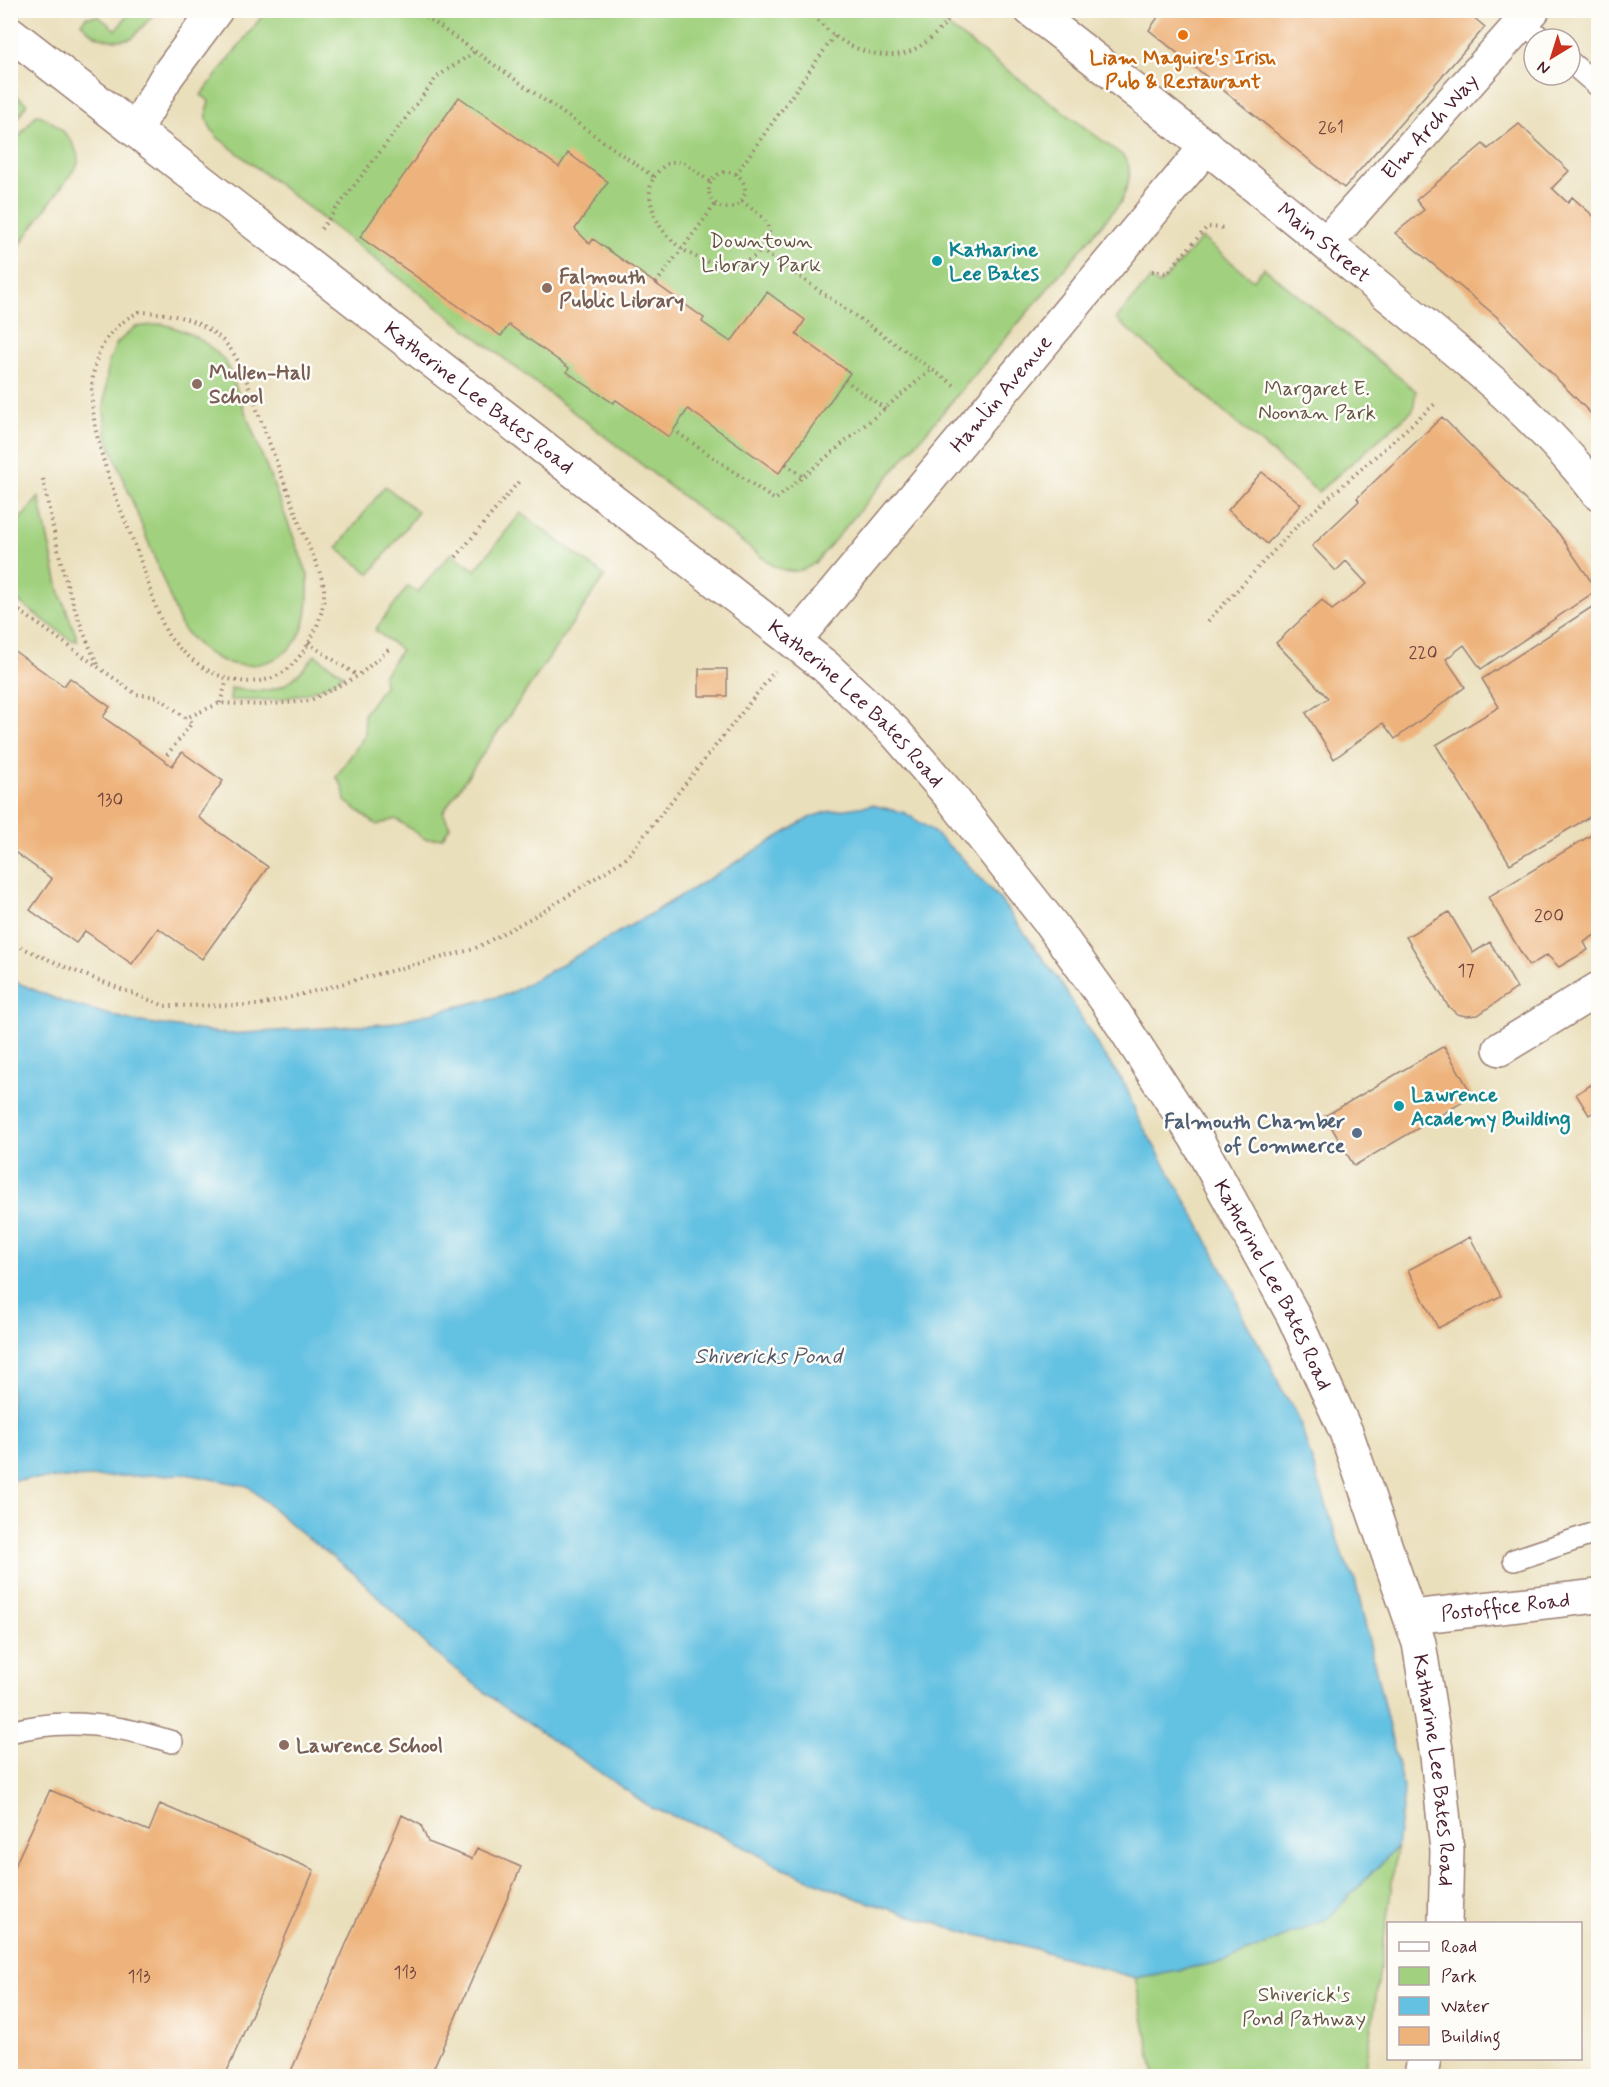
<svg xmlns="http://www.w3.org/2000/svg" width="1609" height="2087" viewBox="0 0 1609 2087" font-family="Mynerve,sans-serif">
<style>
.green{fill:#a1d17f;stroke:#767855;stroke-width:1.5}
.water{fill:#64c1e2;stroke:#577086;stroke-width:1.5}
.building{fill:#eeb37b}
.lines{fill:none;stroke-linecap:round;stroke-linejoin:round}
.service-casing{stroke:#9a7f73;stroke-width:24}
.minor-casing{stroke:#9a7f73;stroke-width:36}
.tertiary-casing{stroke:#9a7f73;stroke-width:36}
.primary-casing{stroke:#9a7f73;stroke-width:36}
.path{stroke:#9a7f73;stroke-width:4;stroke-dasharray:1.5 4.5;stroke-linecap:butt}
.service{stroke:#fff;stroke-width:21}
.minor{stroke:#fff;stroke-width:33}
.tertiary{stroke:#fff;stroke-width:33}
.primary{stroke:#fff;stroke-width:33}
.food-dot{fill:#e8710a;stroke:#fdfcf7;stroke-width:2}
.culture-dot{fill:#0f9aa8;stroke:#fdfcf7;stroke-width:2}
.education-dot{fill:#8d6e63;stroke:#fdfcf7;stroke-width:2}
.service-dot{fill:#5c6f8a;stroke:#fdfcf7;stroke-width:2}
.labels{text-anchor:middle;stroke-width:5;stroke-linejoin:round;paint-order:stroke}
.number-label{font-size:18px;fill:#73443f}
.food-label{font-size:21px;font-weight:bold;fill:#c56008;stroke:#fdfcf7}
.street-label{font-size:21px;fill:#4a1f2b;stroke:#fdfcf7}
.park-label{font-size:21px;fill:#645444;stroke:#fdfcf7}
.culture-label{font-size:21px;font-weight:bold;fill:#0d838f;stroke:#fdfcf7;text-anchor:start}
.education-label{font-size:21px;font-weight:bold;fill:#785e54;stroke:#fdfcf7;text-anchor:start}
.service-label{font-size:21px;font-weight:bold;fill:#4e5e75;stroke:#fdfcf7;text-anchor:end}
.water-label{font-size:22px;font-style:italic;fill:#53586b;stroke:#fdfcf7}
</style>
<rect width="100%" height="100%" fill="#fdfcf7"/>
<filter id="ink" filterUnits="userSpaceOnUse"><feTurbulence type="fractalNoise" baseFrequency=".0167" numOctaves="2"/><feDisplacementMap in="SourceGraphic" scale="12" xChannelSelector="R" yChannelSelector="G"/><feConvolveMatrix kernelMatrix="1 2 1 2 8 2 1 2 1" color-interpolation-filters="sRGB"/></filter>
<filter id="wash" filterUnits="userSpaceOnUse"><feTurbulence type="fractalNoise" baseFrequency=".008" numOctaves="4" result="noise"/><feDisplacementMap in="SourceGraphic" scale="24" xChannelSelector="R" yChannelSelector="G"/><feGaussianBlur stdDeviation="1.35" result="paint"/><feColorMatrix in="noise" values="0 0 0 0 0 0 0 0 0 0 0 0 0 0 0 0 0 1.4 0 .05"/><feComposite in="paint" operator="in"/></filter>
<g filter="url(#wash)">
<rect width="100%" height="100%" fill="#eadfbb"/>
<path class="green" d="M131,11H157L132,38C113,43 94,39 81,23L86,17L98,16L116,30Z
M266,11H927L1122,155C1136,171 1128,183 1121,202L816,562C800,575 785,574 769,563L217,137C207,124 204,117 209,101L201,95Z
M11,91L27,104L11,129H10Z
M37,114C56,122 80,142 78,164L11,257V146Z
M1202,238L1253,280L1264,268L1416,391L1413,410L1318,492L1116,319L1150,279L1159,285Z
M163,324C190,332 207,341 226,362L308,575C308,594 309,612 302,630C288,663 247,674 216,658C202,651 192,639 182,628L107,437L104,410L108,363L117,343L135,327Z
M385,486L418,512L370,574L337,548Z
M39,497L59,590L78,641L71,640L11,596V526L25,514Z
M521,513L605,576L443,812L450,827L442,838L425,839L396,819L377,825L345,801L343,787L336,777L365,735L364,714L384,686L383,676L401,650L375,630L408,586L418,592L451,553L475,570Z
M315,655L344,675C309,699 272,702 230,700L231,688C274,696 288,689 315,655Z
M1397,1847L1365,2076H1155L1135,1978L1226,1961L1327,1919Z"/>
<path class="water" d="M872,805L905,813L930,829L962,858L1001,901L1061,983L1101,1051L1126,1086L1137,1116L1190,1208L1233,1289L1244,1319L1268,1359L1281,1389L1297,1414L1343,1557L1355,1580L1404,1792L1397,1847L1327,1919L1226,1961L1135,1978L1022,1945L967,1933L861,1900L785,1869L718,1833L652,1808L501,1705L435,1653L356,1575L295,1528L248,1486L186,1474L11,1480V980L63,1002L133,1021L228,1034L386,1024L509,994L649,915L811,817L826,812Z"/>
<g id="blocks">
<path class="building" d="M1163,10H1465L1485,27L1344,188L1149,30Z
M459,97L559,167L568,153L608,182L575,229L590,244L593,239L704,318L702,322L731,342L767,292L805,320L796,334L850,373L779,473L688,409L669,437L616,400L613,403L567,372L569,368L509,325L501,336L360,237Z
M1519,124L1569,171L1552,188L1568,203L1572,197L1598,220V421L1496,316L1395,233L1424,210L1416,200L1483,144L1488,149Z
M1442,417L1559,534L1597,590L1481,669L1464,645L1446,659L1465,687L1395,739L1383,723L1334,759L1306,713L1328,698L1276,643L1322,600L1332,610L1367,584L1346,561L1336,571L1312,546L1359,501L1357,498Z
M1262,472L1301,504L1267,544L1228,510Z
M1598,603V812L1510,864L1436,745L1499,707L1482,679Z
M10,648L64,686L70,678L110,707L103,717L172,766L182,752L223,781L198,817L268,867L202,959L158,928L132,964L85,931L76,943L30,910L52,879L16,853L10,861Z
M699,669H727V696H699Z
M1598,831V933L1584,942L1588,950L1559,967L1547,955L1529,966L1488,897Z
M1449,912L1473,953L1490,942L1517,988L1478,1015L1466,1016L1457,1014L1448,1006L1406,937Z
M1444,1046L1473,1096L1354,1166L1325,1116Z
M1594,1083L1598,1090V1109L1589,1115L1576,1094Z
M1470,1237L1501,1296L1438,1328L1408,1270Z
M50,1790L149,1831L160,1804L314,1870L225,2076H10V1876Z
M402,1815L421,1825L428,1842L472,1859L477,1848L521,1867L430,2076H289Z"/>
</g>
</g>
<g filter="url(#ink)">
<use href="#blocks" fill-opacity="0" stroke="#9a7f73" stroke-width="1.5"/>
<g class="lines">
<g class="service-casing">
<path id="service" d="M1522,22L1542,39
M1570,62L1598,86
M1514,1560L1598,1532
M10,1732C63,1717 121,1725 172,1742"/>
</g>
<g class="minor-casing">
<g id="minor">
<path d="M136,129L167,76L216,10"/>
<path id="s1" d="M1326,243L1533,10"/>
<path d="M1500,1049L1598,989"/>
<path id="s2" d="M1412,1617L1598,1596"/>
</g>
</g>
<g class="tertiary-casing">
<g id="tertiary">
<path id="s3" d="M10,33L825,666L895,732L952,798L1051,924L1106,1000L1196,1138L1293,1315L1346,1432L1419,1643L1437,1756L1447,1850L1445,1924"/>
<path id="s4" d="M795,640L1207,146"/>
<path d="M1421,2076L1424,2058"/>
</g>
</g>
<g class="primary-casing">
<g id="primary">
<path id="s5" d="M1031,10C1148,100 1263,191 1376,285C1454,349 1537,413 1598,493"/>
</g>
</g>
<path class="path" d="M416,10L654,177C647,189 650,201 654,213C666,253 737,288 765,245C769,238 771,230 766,223C762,214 750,208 742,201
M812,10C828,42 880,66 913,50C929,42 940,30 951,17
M709 190a18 18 0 1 1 36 0a18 18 0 1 1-36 0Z
M736,174L835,35
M654,177C674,148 689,166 710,182
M321,229L437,77L474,52
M761,250L957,387
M1152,271L1167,273L1207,227L1225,228
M656,283L715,205
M139,312C173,313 204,319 228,346C243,364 251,394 259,415C274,455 289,495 304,535C310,551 322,572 324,589C326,619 302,667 272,678C233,691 196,668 172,640C160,627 146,575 139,556C114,489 47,357 139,312Z
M845,380L885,409
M678,433L775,500L932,369
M786,464L803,477
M43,479C56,545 68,603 98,665
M456,557L520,480
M10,604L136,694L158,697L186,718L220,703L262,705L309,701L358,676L389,649
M1208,621L1299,524L1437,402
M308,643L358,676
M220,703L227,680
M167,755L192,723L186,718
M10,942L67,968L165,1006L261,1005L474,949L546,910L626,858L775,671"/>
<use href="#service" class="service"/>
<use href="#minor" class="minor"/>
<use href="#tertiary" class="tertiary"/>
<use href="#primary" class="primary"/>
</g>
</g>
<circle class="food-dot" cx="1183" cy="35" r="6"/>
<g class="culture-dot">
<circle cx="937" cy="261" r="6"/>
<circle cx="1399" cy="1106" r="6"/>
</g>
<g class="education-dot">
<circle cx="547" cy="288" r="6"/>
<circle cx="197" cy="384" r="6"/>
<circle cx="284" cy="1745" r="6"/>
</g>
<circle class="service-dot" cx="1357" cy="1133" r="6"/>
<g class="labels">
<g class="number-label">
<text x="1331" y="133">261</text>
<text x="1423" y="658">220</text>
<text x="110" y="805">130</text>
<text x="1549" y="921">200</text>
<text x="1466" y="976">17</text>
<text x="405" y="1978">113</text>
<text x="139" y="1982">113</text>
</g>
<g class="food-label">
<text x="1183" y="64">Liam Maguire's Irish<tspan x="1183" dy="24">Pub &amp; Restaurant</tspan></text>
</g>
<g class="street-label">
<text dy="7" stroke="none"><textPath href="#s1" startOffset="156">Elm Arch Way</textPath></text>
<text dy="7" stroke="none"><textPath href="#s5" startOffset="374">Main Street</textPath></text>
<text dy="7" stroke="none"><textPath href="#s4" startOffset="321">Hamlin Avenue</textPath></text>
<text dy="7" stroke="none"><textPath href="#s3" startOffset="594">Katherine Lee Bates Road</textPath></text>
<text dy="7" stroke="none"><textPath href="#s3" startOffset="1080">Katherine Lee Bates Road</textPath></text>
<text dy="7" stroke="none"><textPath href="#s3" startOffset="1800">Katherine Lee Bates Road</textPath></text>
<text dy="7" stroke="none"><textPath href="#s2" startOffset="94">Postoffice Road</textPath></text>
<text dy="7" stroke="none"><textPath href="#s3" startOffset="2316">Katharine Lee Bates Road</textPath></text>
</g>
<g class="park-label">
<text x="761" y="247">Downtown<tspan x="761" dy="24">Library Park</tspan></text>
<text x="1317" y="395">Margaret E.<tspan x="1317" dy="24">Noonan Park</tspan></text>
<text x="1304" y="2001">Shiverick's<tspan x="1304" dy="24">Pond Pathway</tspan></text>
</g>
<g class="culture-label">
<text x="949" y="256">Katharine<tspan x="949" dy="24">Lee Bates</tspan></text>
<text x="1411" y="1101">Lawrence<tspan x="1411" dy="24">Academy Building</tspan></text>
</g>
<g class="education-label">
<text x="559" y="283">Falmouth<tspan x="559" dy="24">Public Library</tspan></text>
<text x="209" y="379">Mullen-Hall<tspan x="209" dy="24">School</tspan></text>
<text x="296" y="1752">Lawrence School</text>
</g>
<g class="service-label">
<text x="1345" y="1128">Falmouth Chamber<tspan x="1345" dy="24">of Commerce</tspan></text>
</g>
<g class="water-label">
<text x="768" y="1363">Shivericks Pond</text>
</g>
</g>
<rect width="1609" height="2087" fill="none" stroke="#fdfcf7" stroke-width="36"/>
<rect x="1387" y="1922" width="195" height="138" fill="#fdfcf7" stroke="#b5a4a5" stroke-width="1.5"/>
<rect x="1399" y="1942" width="30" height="9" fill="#ffffff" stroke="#b5a4a5" stroke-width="1.5"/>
<text x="1441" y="1952" font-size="18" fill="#4a1f2b">Road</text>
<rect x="1399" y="1967" width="30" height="18" fill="#a1d17f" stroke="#b5a4a5" stroke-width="1.5"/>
<text x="1441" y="1982" font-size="18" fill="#4a1f2b">Park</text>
<rect x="1399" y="1997" width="30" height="18" fill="#64c1e2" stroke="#b5a4a5" stroke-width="1.5"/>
<text x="1441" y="2012" font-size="18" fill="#4a1f2b">Water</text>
<rect x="1399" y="2027" width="30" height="18" fill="#eeb37b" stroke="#b5a4a5" stroke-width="1.5"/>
<text x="1441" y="2042" font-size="18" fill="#4a1f2b">Building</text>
<g transform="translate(1552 57) rotate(218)"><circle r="28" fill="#fdfcf7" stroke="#b5a4a5" stroke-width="1.5"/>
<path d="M0-4.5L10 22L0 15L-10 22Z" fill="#c8321e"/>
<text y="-9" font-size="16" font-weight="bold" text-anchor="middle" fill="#4a1f2b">N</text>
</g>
</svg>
